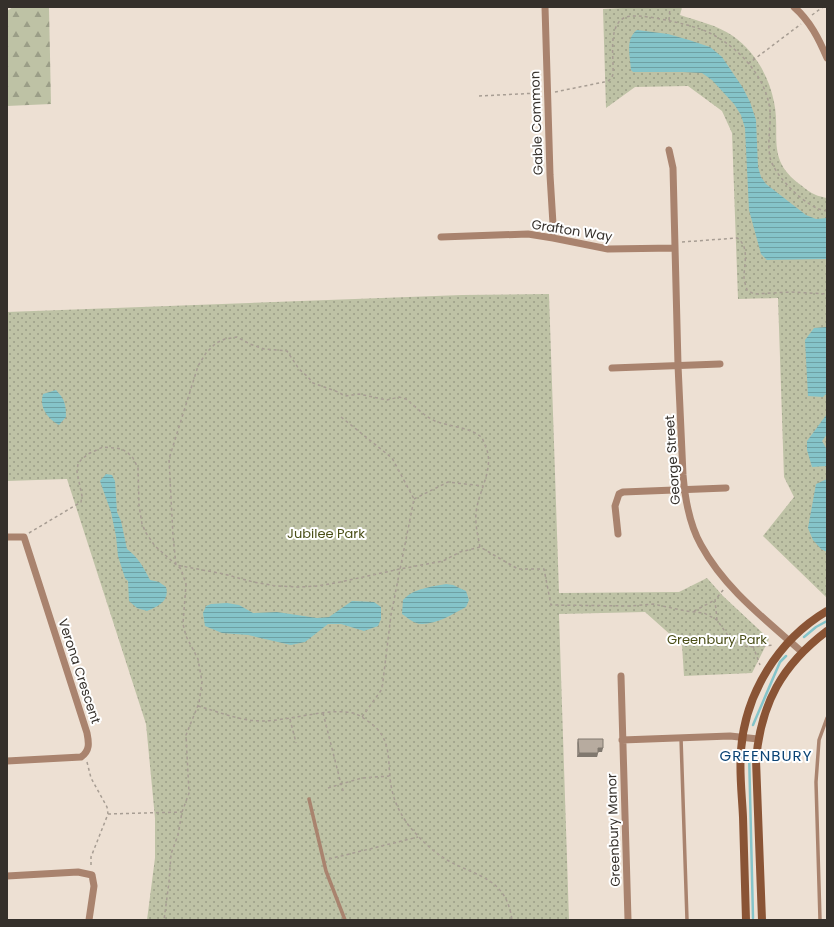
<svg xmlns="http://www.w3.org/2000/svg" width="834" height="927" viewBox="0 0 834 927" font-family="Poppins,sans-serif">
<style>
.forest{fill:url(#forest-firs)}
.park{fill:url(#park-dots)}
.water{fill:url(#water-rules)}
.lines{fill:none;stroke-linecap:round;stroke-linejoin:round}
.stream{stroke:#85c4c9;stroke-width:2.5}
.path{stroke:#a79d93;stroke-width:1.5;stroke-dasharray:3 3;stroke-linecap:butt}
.lane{stroke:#a9836e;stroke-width:3.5}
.street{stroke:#a9836e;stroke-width:7}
.secondary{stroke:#8a5435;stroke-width:8}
.wall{fill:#9d9389}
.shaded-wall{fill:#80786f}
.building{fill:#b7ab9f;stroke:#80786f}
.labels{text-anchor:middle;stroke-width:4;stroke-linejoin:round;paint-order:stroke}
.street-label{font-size:13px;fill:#35302b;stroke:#fff}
.park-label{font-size:13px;fill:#4b4f18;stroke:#fff}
.quarter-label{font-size:15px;letter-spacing:1px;fill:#0c4475;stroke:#fff}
</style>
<defs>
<pattern id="forest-firs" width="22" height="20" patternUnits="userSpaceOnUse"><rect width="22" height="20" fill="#bec2a5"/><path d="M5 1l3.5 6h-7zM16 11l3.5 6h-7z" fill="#9b9e87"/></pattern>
<pattern id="park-dots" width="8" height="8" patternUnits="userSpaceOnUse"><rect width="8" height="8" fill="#bec2a5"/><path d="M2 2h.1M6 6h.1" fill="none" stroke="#9b9e87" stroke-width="1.8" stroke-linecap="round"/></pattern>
<pattern id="water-rules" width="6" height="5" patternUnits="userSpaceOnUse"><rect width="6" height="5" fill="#85c4c9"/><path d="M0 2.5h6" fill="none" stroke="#6ea0a3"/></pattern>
</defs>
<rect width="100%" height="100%" fill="#ede0d3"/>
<path class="forest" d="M13,7H49L51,104L7,106V11Z"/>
<path class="park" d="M642,7H682L680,15C698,21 717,25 733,36C755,52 769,76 774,102C781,135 766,158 798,183C810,192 812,195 827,198V598L763,536L794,497L784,477L778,298L738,299L732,133L722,111L688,86L635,87L606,108L603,9Z
M549,294L559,593L679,592L707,578L723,596L769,639L752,673L684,676L682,645L645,612L559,614L569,920H147L155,858V818L146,724L67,479L7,481V312L462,295Z"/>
<path class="water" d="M637,30L668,34L689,40L710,47L722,57L743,88L750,102L756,120L758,167L761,177L766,184L806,215L816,219L827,218V259L767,260L761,254L749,210L745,128L741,115L734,104L712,80L702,73L683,72H633L631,70C630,56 625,39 637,30Z
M827,327V393L823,397L808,396L805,340L814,328Z
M56,390C65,400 66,404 66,417L59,425C47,418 39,407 43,394Z
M827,414V434L822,441L826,448H827V466L812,467L807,450V441Z
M106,474L112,475L115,481L117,512L121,521L127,549C138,557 144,568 150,580L159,582L166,587C170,601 158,606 147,611L137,608L129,601L128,581L125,578L118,556L116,536L111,512L100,481Z
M827,479V552L821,549L813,540L808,528L816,484Z
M446,584L453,585L466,591L469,600L466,607C453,614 437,624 422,624C414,624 408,618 402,614L403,600C414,588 431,587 446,584Z
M352,601L374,602L381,607V619L378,626L364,631L341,624H328L305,642L291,645L248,635L222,633L205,626L203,613L206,606L211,604L227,603L239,605L253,613L277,612L317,618L329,617Z"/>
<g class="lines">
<path class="stream" d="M804,637L816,627L827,621
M753,725L780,662L786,656
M749,751L753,918"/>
<path class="path" d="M812,15L823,7
M669,20L670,7
M748,64L801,24
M555,92L604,82C606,82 610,81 611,78C614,75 613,70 613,66C613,52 609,23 626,17C637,13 671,21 683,24C695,27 706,30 717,37C743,52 767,80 770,111C771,126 767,142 770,157C773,175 808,210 827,211
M479,96L539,93
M682,242L737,238C750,246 744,265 744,277C744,281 746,286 747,290L754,294L791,292L827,294
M341,417L392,458L414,499L391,615L382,689L362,717
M414,499L448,482L483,486
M29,533L81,502L82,496L77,472L78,464L81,460L88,454L103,447L115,448L122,449L128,453L133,458L138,468L139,505L142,524L146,533L155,546L181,569L186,584L183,624L186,636L198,659L202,682L199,703L186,735L189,793L182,812L178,835L171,854L169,882L164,920
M480,547C478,536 475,525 476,513C478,491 496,467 485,445C484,443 483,439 481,437C472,428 448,426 435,421C424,416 415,406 406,399L399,397L387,400L359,394L345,396L338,392L313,383L308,377L299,369L287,351L264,349L250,344L237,337L225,339L216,343L206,353L198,366L169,459L173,536L176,565L224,574L253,582L276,586L299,587L318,586L340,582L400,569L443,561L460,552L480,547L518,569H544L551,605L630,606L653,604L686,611L704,613L717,620L731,640L739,645L749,647L774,645
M694,611L715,600
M717,620L715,600L724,589
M753,646L760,665
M198,706C219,712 240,721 262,721C289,721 333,706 356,714C361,716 365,719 369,722C396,740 385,767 393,794C396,806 402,816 409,826C420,839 432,851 447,860C477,877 506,877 512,920
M323,713L341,784L362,778L389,776
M290,719L296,743
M87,762L91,778L107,807L108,814L91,857V866
M328,788L341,784L344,794
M108,814L182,812
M329,859L418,837"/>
<path class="lane" d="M681,738L687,920
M309,799L326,871L345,920
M820,920L816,782L819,740L827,718"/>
<path class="street" d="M545,7L550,175L553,224V238
M794,7C810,21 819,39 827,58
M669,150L673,168L678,365L683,475C685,499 689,524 701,545C725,589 765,619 802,652
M441,237L528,234L553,238L608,249L675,248
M612,368L720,364
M618,534L615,506L619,494L623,492L726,488
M7,537H24L87,733C89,743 90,751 81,757L7,761
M621,676L628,920
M622,740L730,736L758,739
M7,876L78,872L92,875L94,886L89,920"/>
<path class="secondary" d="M746,920C745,886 744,851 743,817C742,795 739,772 741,750C745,694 778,640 827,611
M762,920L756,760C761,703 782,665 827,631"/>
</g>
<path class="wall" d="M578,739L602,752H598L597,757H577V743Z"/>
<path class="shaded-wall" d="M598,748H603L602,752H597Z
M579,753H598L597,757H577Z"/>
<path class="building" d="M578,739H603V748H598V753H579Z"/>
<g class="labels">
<g class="street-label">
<text transform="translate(536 123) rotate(-92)" y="5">Gable Common</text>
<text transform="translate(572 230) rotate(9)" y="5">Grafton Way</text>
<text transform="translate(672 460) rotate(-94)" y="5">George Street</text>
<text transform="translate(80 671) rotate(72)" y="5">Verona Crescent</text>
<text transform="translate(613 830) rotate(-92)" y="5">Greenbury Manor</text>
</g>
<g class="park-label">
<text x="326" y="538">Jubilee Park</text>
<text x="717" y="644">Greenbury Park</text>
</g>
<g class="quarter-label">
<text x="766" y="761">GREENBURY</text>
</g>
</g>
<rect width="834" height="927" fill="none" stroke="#35302b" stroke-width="16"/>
</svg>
